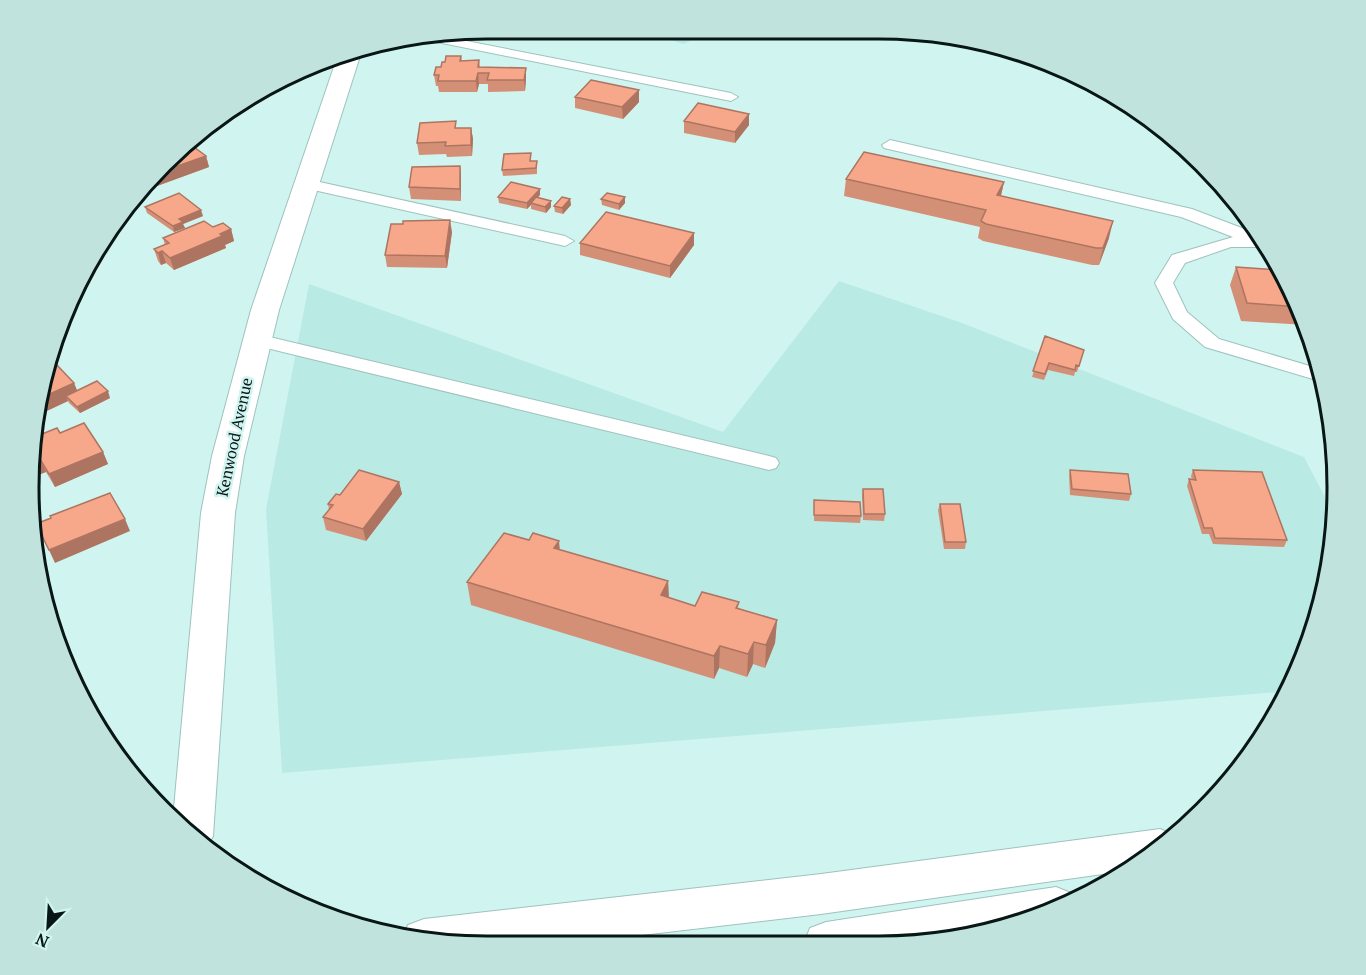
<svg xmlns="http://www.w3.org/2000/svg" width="1366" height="975" viewBox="0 0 1366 975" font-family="'PT Serif',serif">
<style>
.built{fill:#baeae4}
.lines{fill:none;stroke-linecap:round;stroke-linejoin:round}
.lane-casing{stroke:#9ec2bd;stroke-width:2}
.secondary-casing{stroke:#9ec2bd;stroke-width:2}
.highway-casing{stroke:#9ec2bd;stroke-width:2}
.lane{fill:#fff;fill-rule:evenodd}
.secondary{fill:#fff;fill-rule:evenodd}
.highway{fill:#fff;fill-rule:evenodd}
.wall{fill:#d49077}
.shaded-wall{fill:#ad7561}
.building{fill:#f7a78a;stroke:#ad7561;stroke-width:1.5}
.labels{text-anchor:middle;stroke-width:5;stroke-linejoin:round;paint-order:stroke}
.street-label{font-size:16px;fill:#081615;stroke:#d0f5f0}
.rim{fill:none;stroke:#081615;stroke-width:3}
</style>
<rect width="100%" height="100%" fill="#d0f5f0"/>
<path class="built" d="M647,31L709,33L683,44Z
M839,281L962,323L1304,457L1336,518L1322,607L1290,691L282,773L266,509L309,284L723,432Z"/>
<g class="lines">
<g class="lane-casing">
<path id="lane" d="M436,35L731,93L738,97L731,101L417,38Z
M890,140L1192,209L1260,235L1268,247H1231L1185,263L1173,283L1187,312L1219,339L1320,369L1323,382L1205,347L1173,319L1155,283L1172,255L1233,237L1181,217L884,148L882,145Z
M306,179L565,236L574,241L565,246L300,187L298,184L300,181Z
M257,334L769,456L776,458L779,463L776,468L769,470L250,344L248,340Z"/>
</g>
<g class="secondary-casing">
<path id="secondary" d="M358,49L361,53L279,310L244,456L235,513L213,836L206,849L173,819L201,513L212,456L251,310L337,58Z"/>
</g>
<g class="highway-casing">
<path id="highway" d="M1160,829L1176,836L1124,871L821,914L556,945L458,946L403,937L408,925L424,919L821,874Z
M1056,887L1071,893L1075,901L939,943H804L810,928L826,922Z"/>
</g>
<use href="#lane" class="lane"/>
<use href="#secondary" class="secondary"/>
<use href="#highway" class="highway"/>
</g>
<path class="wall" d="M501,29H538L535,36L502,34Z
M461,56L462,61L479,60L480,67L526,68V79L525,91L488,92V84H479L477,92H439L438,86H436L434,75L445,62Z
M575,97L639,102L623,119L575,108Z
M684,121L749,125L735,143L684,133Z
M456,128H471L473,139L472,156L447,157L446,154L419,155L417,143Z
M190,144L206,156L209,167L146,190L141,186Z
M531,161H537V174L503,176L502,170Z
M460,166L461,177V201L411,199L409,187Z
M846,179L1004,182L1001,196L1109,238L1099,265H1092L983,241L978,238L980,227L844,196Z
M540,195L538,197L551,207L546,213L531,209V205L527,209L499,203L498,197Z
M625,197V203L619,210L602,205L601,199Z
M570,199L571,205L563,214L555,212L554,206Z
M145,207L203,216L183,224L185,228L174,232L147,213Z
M213,227L231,229L234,241L225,245L226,248L174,270L166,263L161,265L158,261L154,249L165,245L163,238Z
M452,232L447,268L387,267L385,255Z
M580,243L694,245L670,278L580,255Z
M1236,267L1281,270L1306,325L1241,321L1230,285Z
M1045,336L1084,350L1077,372H1075L1074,376L1048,370L1044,380L1032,377Z
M74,383L77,391L110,398L80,413L69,403L68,401L36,416Z
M60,433L103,452L108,464L55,487L46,472L35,476L32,471V438Z
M1070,470L1131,494L1129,501L1070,495L1069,476Z
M1193,470L1287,540L1284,547L1213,544L1209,534H1202L1187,486L1189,479L1192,480L1191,476Z
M399,482L402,494L366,541L326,530L323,517L329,510L328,504L340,495Z
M863,489L885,514L884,521L863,520L862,495Z
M814,500L861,516L860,523L814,521Z
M940,504L966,542L965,549H944L938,510Z
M559,550L668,581L669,598L695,606L739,602L738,608L777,620L775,643L765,668L753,664L747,677L719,668L714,679L471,605L467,582Z"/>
<path class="shaded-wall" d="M535,29H538L535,36L534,31Z
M526,68V79L525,91L524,80Z
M478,73L479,84L477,92L476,81Z
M639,90V102L623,119L622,107Z
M749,114V125L735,143V132Z
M471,128L473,139L472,156L471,145Z
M206,156L209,167L146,190L144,183L155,174Z
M460,166L461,177V201L460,189Z
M1004,182L1000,199L997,195Z
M540,189V195L532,203H531V205L527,209V203Z
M625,197V203L619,210V204Z
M570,199L571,205L563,214L562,208Z
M551,201V207L546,213L545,207Z
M201,210L203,216L183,224L185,228L174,232L173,226L179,219Z
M450,220L452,232L447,268L445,256Z
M1113,221L1109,238L1099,265L1103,248Z
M231,229L234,241L225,245L226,248L174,270L170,258Z
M694,233V245L670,278V266Z
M162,251L166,263L161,265L158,253Z
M74,383L79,395L66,396L68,401L36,416L41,398Z
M108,391L110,398L80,413L77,407Z
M103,452L108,464L55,487L49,474Z
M40,459L46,472L35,476L32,470V463Z
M399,482L402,494L366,541L363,529Z
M125,519L130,531L55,563L49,550Z
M559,541L561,563L554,548Z
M33,550L40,567H38L36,560Z
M668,581L669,604L661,595Z
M777,620L775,643L765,668L766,645Z
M754,642L753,664L747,677L748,654Z
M720,646L719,668L714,679V656Z"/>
<path class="building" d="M505,29H535L534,31Z
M446,56H461L460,61L479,60L478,67L526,68L524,80H487L489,73H478L476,81H438L439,75H434L436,67H441L442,62H445Z
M591,80L639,90L622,107L575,97Z
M698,103L749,114L735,132L684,121Z
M456,121L455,128H471V145L445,146L446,142L417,143L420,123Z
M190,144L206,156L155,174Z
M864,152L1004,182L997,195L1113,221L1103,248H1096L986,224L981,221L986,210L846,179Z
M531,153L530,161H537L536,168L502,170L504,154Z
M460,166V189L409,187L412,167Z
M511,182L540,189L527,203L498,197Z
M179,193L201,210L179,219L183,222L173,226L145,207Z
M607,193L625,197L619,204L601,199Z
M536,197L551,201L545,207L531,203Z
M562,197L570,199L562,208L554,206Z
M606,212L694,233L670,266L580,243Z
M450,220L445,256L385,255L391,224H403V221Z
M204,221L213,227L223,223L231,229L220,234L222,236L170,258L162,251L158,253L154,249L169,243L163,238Z
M1236,267L1281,270L1298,307L1247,303Z
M1045,336L1084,350L1079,366L1076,365L1075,370L1049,363L1045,374L1033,371Z
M56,364L74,383L41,398L51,367Z
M97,381L108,391L77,407L66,396Z
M84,423L103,452L49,474L40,459L32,463V438L57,428L60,433Z
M359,470L399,482L363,529L323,517L333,505L328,504L336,494L340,495Z
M1070,470L1128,474L1131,494L1072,489Z
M1193,470L1262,472L1287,540L1215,538L1212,528H1204L1189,479L1196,480Z
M863,489H883L885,514H864Z
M110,493L125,519L49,550L36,524L51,518L50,516Z
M814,500L860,502L861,516L814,515Z
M940,504H960L966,542H945Z
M504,533L529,540L533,533L559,541L554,548L668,581L661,595L695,606L702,592L739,602L736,608L777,620L766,645L754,642L748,654L720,646L714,656L467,582Z"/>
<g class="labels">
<g class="street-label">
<text transform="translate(234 437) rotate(-78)" y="6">Kenwood Avenue</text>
</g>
</g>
<path d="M0 0H1366V975H0ZM487 39H879A448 448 0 0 1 1327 487V488A448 448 0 0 1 879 936H487A448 448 0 0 1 39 488V487A448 448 0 0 1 487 39Z" fill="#c0e3de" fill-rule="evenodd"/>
<path class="rim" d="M487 39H879A448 448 0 0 1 1327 487V488A448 448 0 0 1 879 936H487A448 448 0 0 1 39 488V487A448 448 0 0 1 487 39Z"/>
<g transform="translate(48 927) rotate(204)" stroke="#d0f5f0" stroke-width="4.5" paint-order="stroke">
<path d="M0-4.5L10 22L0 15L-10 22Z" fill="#081615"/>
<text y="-9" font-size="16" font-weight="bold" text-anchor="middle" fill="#081615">N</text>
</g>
</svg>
